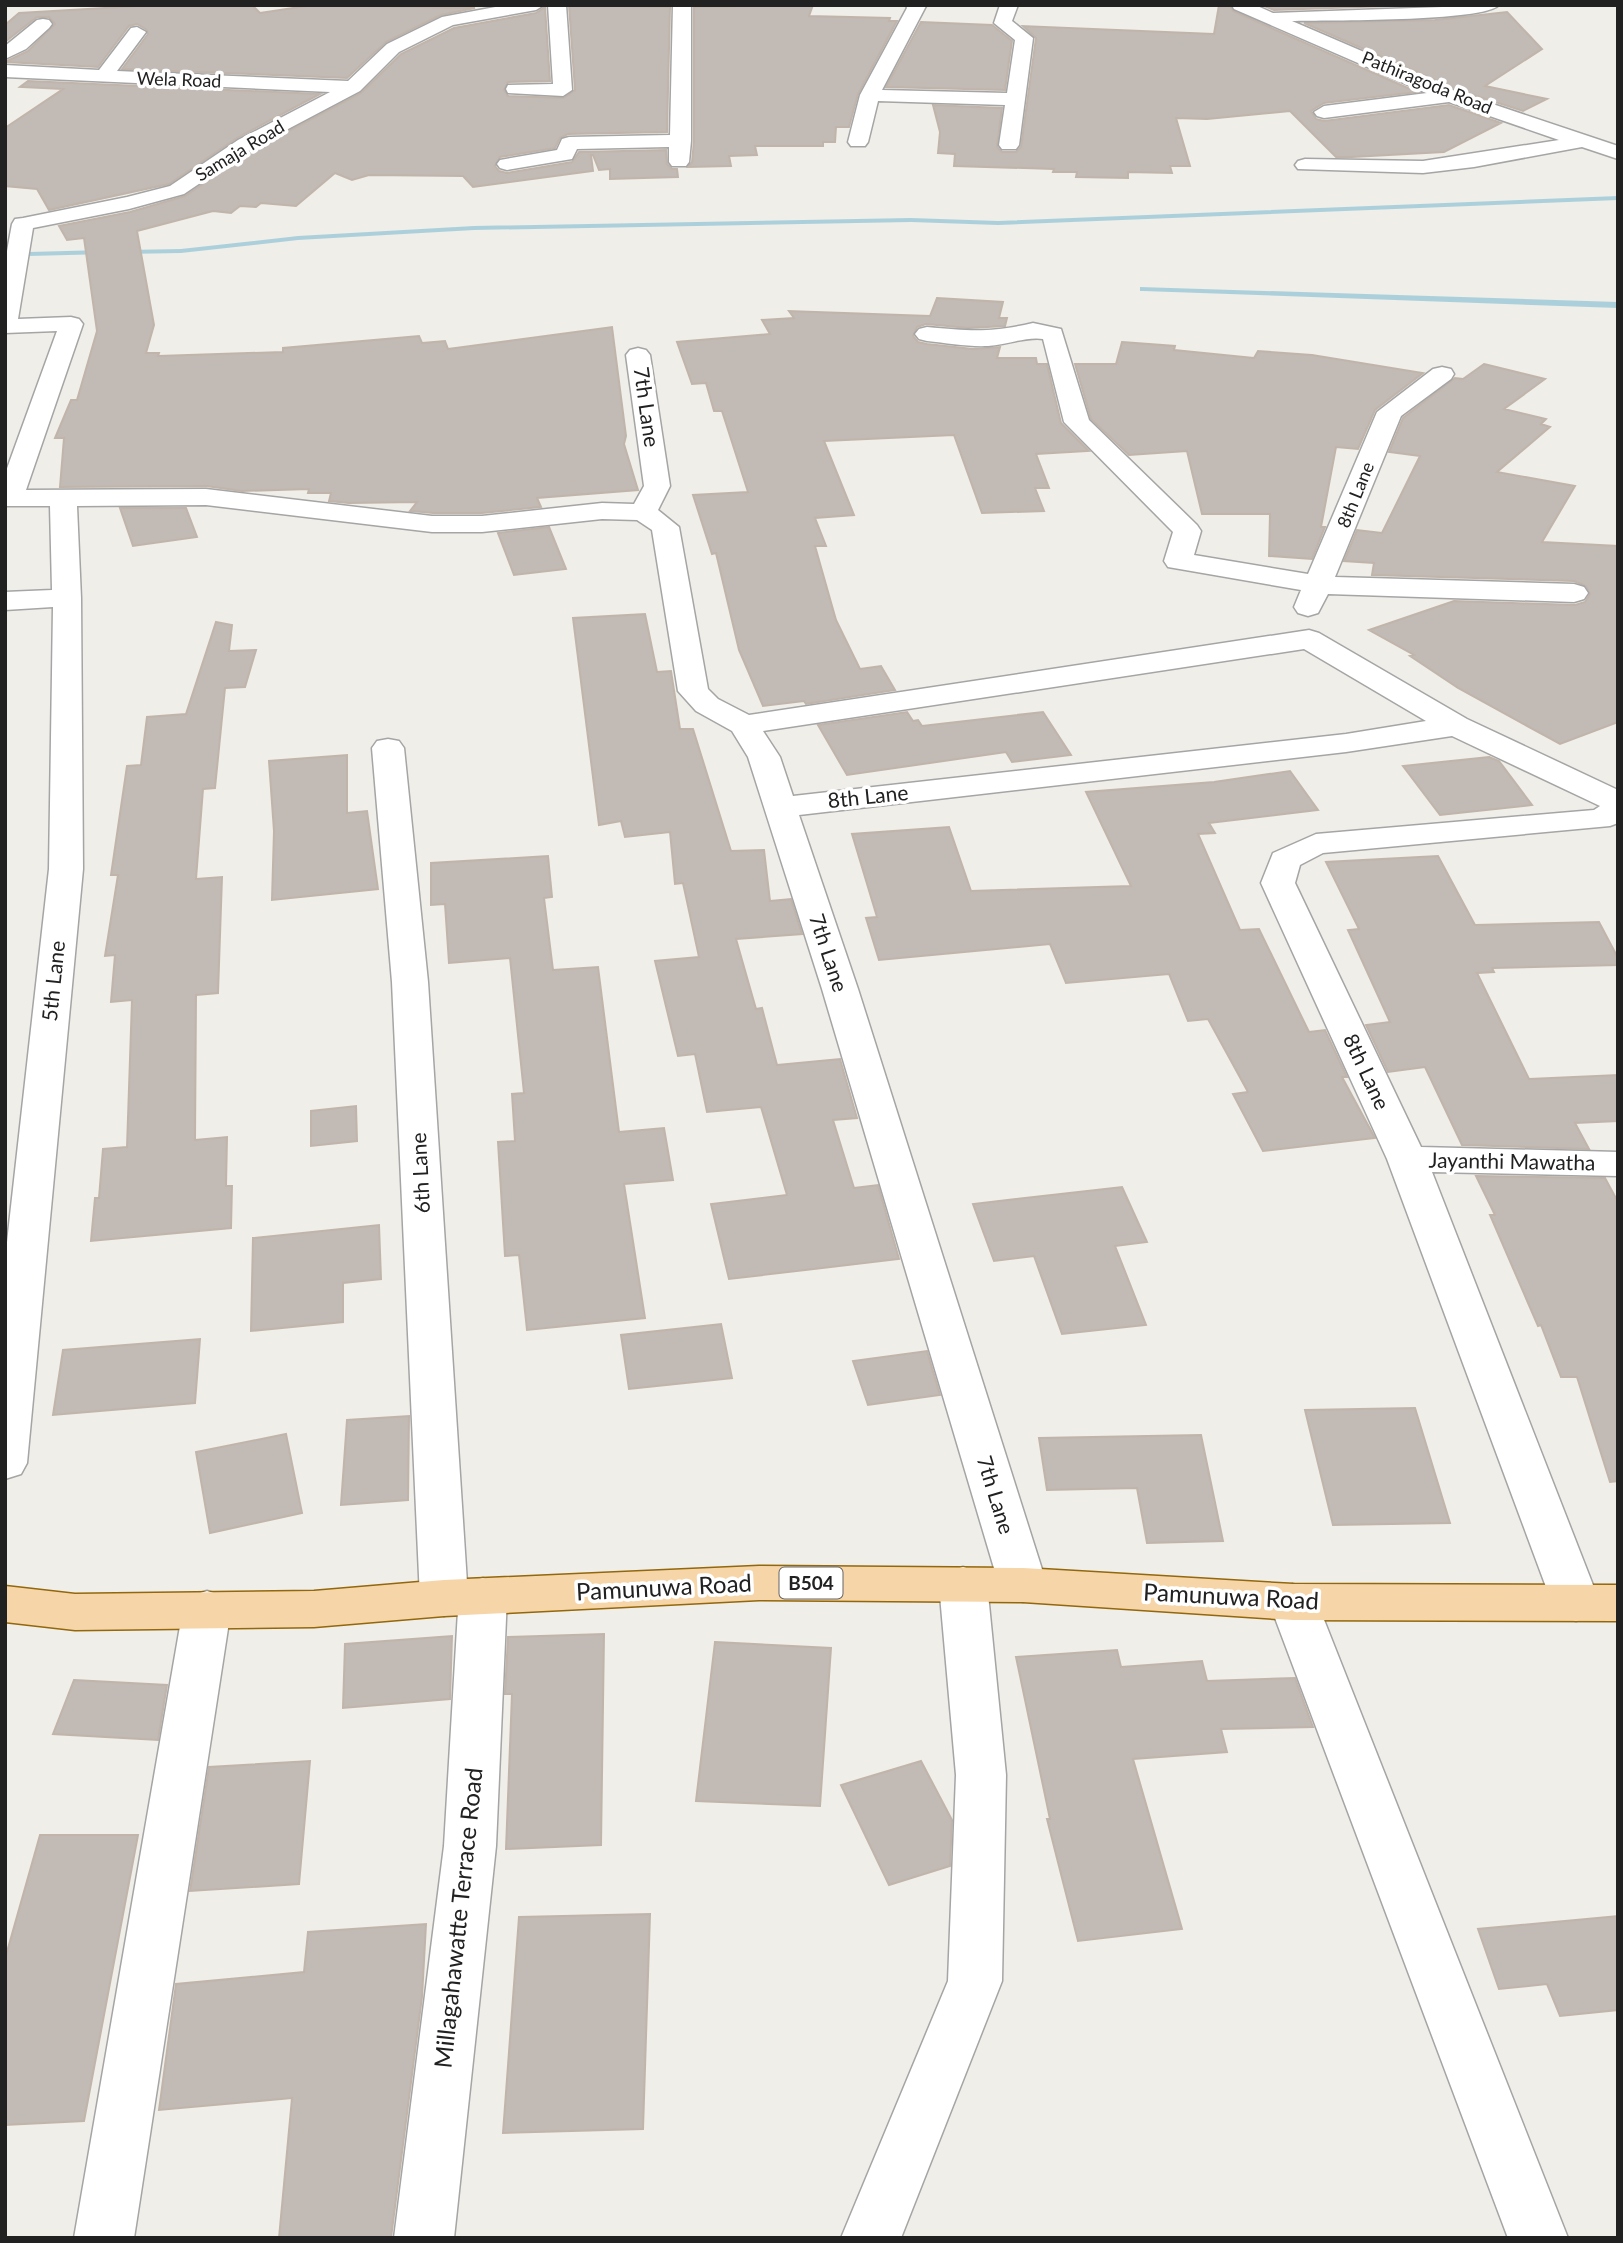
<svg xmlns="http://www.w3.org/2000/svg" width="1623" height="2243" viewBox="0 0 1623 2243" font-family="Lato,sans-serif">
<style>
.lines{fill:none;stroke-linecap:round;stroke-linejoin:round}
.stream{fill:#acd0db;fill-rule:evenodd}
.building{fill:#c1bab5;stroke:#c1b5ab;stroke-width:2}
.minor-casing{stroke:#a5a5a5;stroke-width:3}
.major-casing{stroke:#93670b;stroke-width:3}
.minor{fill:#fff;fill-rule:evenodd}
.major{fill:#f6d5a8;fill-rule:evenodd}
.labels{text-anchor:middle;stroke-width:7;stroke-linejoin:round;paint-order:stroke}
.far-street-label{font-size:18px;fill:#212121;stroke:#fff}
.shield{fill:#fff;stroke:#646464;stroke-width:2}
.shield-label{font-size:19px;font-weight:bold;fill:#212121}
.street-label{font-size:21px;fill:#212121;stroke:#fff}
.near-street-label{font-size:24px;fill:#212121;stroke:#fff}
</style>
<rect width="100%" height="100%" fill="#f0eee8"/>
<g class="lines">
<path class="stream" d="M1618,196V200L998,225L911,222L474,230L298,240L181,253L125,254L121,252L125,250L181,249L298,236L474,226L911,218L998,221Z
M104,250L108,252L107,254L29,256L25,254L29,252Z
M1140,287L1618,302V308L1143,291H1140Z"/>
</g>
<path class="building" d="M156,5H252L260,13L313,5L475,8L441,15L386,42L347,78L122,69L148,34L147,30L137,24L129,26L98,67L5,62L28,51L55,24L49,17H37L5,42V25L19,13Z
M569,5L670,7L667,132L568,134L560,138L555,148L500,157L495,166L499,171L507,173L572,162L579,152L666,150L667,164L672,169H677L678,177L610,179V169L599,170L593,155H591L593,171L473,187L463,176L369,175L352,180L335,173L296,206L261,203L256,207L240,206L231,213L213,211L137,231L154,325L146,353H159L158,356L283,352V348L419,336L422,343L445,341L448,349L612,327L626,436L624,444L638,490L537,498L541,507L482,513H433L410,511L417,502L349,503L329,501L331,493H308L309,489L242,491L206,486L60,487L64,438H55L71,400H77L97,331L84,238L67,240L59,226L130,212L185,196L253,150L361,93L401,54L454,28L536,13L545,7L550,81L508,82L504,90L508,96L564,98L575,90Z
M813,5L809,16L890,18L889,21H897L858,94L849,127H836L835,142H823V146H755L757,155L729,156L731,166L688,167L692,162L694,141V7Z
M1219,5H1230L1233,11L1417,92L1324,103L1311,111L1316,119L1324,121L1449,105L1501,123L1444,152L1352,157H1336L1290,111L1207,119L1176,118L1190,166H1170L1172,173L1128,172V178L1076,177L1077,172H1053L1054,169L954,166L955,154L938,153L940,132L933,105L1002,108L997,147L1002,152H1016L1021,147L1036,38L1023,26L1214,34Z
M1262,5H1418L1274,10Z
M1507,12L1542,49L1485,86L1547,99L1523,111L1458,90L1304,23L1435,20Z
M921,22L992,25L1012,41L1005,90L886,87Z
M28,81L320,94L237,138L169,184L49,210L37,189L5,186V128L63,89L20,87Z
M937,298L1003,302L999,318H1007L1005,326L968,328L926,324L917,327L913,336L918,342L927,344L973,349L1000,347L997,358H1036L1037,364H1047L1061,423L1089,451L1036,454L1049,488H1035L1044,511L982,513L954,435L824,441L854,515L815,518L826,546H815L836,620L860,669L881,666L895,690L806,704L804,701L763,706L739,650L716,553L712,554L693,495L748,492L722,411H714L706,383L692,384L677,342L770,334L762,320L794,318L789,311L930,316Z
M1122,342L1175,346L1174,350L1254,358L1258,351L1312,355L1423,373L1375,410L1358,449L1336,447L1321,527H1325L1312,559L1269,556L1270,514H1202L1187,451L1129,455L1091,419L1075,364H1116Z
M1484,364L1545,379L1504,409L1546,419L1541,424L1550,427L1497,472L1575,486L1542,542L1618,546V722L1560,744L1458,688L1410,656L1414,655L1369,630L1454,601L1575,605L1585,602L1590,594L1586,586L1574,581L1372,575L1374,563L1344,561L1357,530L1382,533L1420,456L1389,452L1403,418L1455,378L1463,379Z
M120,508H186L197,537L133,546Z
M549,527L566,569L514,575L498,533Z
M645,614L657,672L671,671L680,729H693L731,851L764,850L770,901L791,899L802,934L736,939L756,1009L762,1008L777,1065L840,1059L857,1118L833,1120L854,1188L878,1185L899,1259L729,1279L711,1204L787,1195L761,1107L707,1112L695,1054L678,1056L655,961L699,957L683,883L675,884L670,832L625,837L621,821L599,825L573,618Z
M216,622L232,625L229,651L256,650L245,687L225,688L215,788L203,789L196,879L222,877L218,993L196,995L195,1140L227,1137L226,1186H232L231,1228L91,1241L95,1198H99L103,1149L127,1147L132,1000L111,1002L115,955L105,956L118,875H111L127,766L141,765L147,717L186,714Z
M907,712L913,721L918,720L922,726L1043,712L1071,755L1012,762L1006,752L847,775L818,725Z
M347,755V813L367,811L378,889L272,900L274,831L269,761Z
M1489,757L1499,761L1532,805L1440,815L1403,766Z
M1290,771L1318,810L1209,823L1215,833L1198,834L1240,930L1259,929L1309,1032L1325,1030L1347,1077H1342L1375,1138L1263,1151L1233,1094L1248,1092L1208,1019L1188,1021L1169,974L1066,983L1050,944L879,960L866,918L877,917L852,834L949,827L971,891L1131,886L1086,792L1214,782Z
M548,856L552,897L544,898L553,970L598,967L619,1132L664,1128L673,1180L624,1184L645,1318L527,1330L519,1255L505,1256L498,1142L515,1141L512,1094L524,1093L510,958L449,963L445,904L431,905V863Z
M1438,856L1475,925L1599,922L1618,958V965L1492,968L1494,972L1477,973L1529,1079L1618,1075V1121L1575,1123L1589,1149L1462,1145L1425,1067L1388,1072L1366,1025L1390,1022L1348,930L1359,929L1326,862Z
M356,1106L357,1141L311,1146V1111Z
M1476,1176L1605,1178L1618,1202V1481L1610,1482L1577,1377H1561L1541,1325L1538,1326L1490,1215H1495Z
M1122,1187L1147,1242L1115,1246L1146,1325L1062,1334L1034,1256L994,1261L973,1204Z
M379,1225L381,1279L343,1283V1322L251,1331L253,1238Z
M721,1324L732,1378L629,1389L621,1335Z
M200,1339L195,1403L53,1415L63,1350Z
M927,1351L940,1395L868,1405L853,1361Z
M1415,1408L1450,1523L1333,1525L1305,1410Z
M409,1416L408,1500L341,1505L347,1420Z
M286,1434L302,1513L210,1533L196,1452Z
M1201,1435L1223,1541L1147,1543L1137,1488L1047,1490L1039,1438Z
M604,1634L601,1845L506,1849L512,1694H505L508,1637Z
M452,1636L450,1699L343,1708L345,1644Z
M715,1642L831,1648L820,1806L696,1801Z
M1117,1650L1121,1667L1202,1661L1207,1681L1295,1678L1313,1727L1221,1729L1227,1752L1133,1759L1182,1929L1078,1941L1047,1819H1050L1016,1657Z
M74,1680L167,1685L158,1740L53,1734Z
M310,1761L299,1884L190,1891L209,1767Z
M921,1761L952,1820L950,1866L889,1885L841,1785Z
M40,1835H138L84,2121L5,2125V1959Z
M650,1914L643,2129L503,2133L519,1917Z
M1618,1916V2010L1560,2016L1547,1984L1499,1989L1478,1929Z
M426,1924L422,1997L391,2238H279L292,2098L159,2110L176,1984L304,1972L308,1932Z"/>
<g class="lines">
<g class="minor-casing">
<path id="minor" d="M506,5H544L536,10L453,25L399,52L360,91L252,148L184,194L129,209L33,228L18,319L71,317L79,319L83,324L26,490L206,489L432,516H482L602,503L634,504L644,486L626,355L630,350L638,348L646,350L650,355L670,486L658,510L679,527L708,689L718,699L749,715L1309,630L1319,633L1467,719L1618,790V823L1610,826L1323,853L1300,865L1295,883L1421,1147L1618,1152V1176L1432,1172L1600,1603L1593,1616L1576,1621L1559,1616L1552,1603L1387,1159L1261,883L1273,853L1316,834L1594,810L1600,806L1452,736L1346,752L799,815L858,989L1047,1585L1040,1597L1023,1602L1006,1597L999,1585L822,989L748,757L732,731L696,711L678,691L652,530L637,520L602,519L482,532H432L206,505L77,506L81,598L83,869L27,1463L21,1474L5,1479V1260L49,869L53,607L5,610V592L52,590L50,506H5V474L57,331L5,333V262L12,224L15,219L23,218L127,197L170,186L238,140L330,92L5,77V65L99,70L131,28L137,27L146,32L117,71L348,81L387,44L442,17ZM1304,649L1426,721L1346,734L793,796L780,757L763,731Z
M548,5H566L572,90L563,96L508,93L506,89L508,85L553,84Z
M673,5H691V141L689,162L686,166H672L669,162V147L577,149L572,159L507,170L500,168L497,164L500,160L557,150L562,139L569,137L670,135Z
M906,5L926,6L882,90L1007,93L1015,40L994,23L1000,5H1018L1012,21L1033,38L1019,145L1016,149H1002L999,145L1005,105L878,101L868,142L865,146H851L848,142L860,95L907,8Z
M1232,5H1255L1273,13L1499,5C1484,22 1324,20 1292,21L1457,92L1618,146V159L1582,147L1474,167L1423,173L1298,169L1295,165L1298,161L1305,159L1423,161L1559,140L1449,102L1324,118L1317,116L1314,112L1324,106L1427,93L1234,9Z
M43,19L49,20L52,24L49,28L26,49L5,59V46L37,20Z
M1033,323L1061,329L1089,420L1197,525L1201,531L1194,555L1308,574L1377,412L1433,369L1442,367L1451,369L1454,374L1451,379L1401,416L1335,577L1574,584L1584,587L1588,593L1584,599L1574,602L1328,594L1318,613L1308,616L1298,613L1294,607L1301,590L1168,567L1164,561L1173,532L1064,422L1043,339C1028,336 1005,345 988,346C968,347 947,343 927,341L919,339L915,334L919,329L927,327C970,331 991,333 1033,323Z
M388,739L399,741L404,748L428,982L467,1583L483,1578L500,1584L507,1596L496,1846L454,2238H394L444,1846L458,1611L444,1616L427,1610L420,1598L392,982L372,748L377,741Z
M963,1567L980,1572L987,1584L1006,1775L1002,1981L901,2238H841L948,1981L956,1775L939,1584L946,1572Z
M1293,1584L1310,1589L1317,1602L1568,2238H1508L1269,1602L1276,1589Z
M207,1591L224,1596L231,1609L134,2238H74L183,1609L190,1596Z"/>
</g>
<g class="major-casing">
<path id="major" d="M759,1566L1023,1568L1293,1584L1618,1585V1621L1293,1620L1023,1602L759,1600L444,1616L314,1627L75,1630L5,1622V1586L75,1594L314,1591L444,1580Z"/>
</g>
<use href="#minor" class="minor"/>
<use href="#major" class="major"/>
</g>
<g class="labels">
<g class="far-street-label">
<text transform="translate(179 80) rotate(2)" y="6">Wela Road</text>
<text transform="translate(1427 83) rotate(22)" y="6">Pathiragoda Road</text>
<text transform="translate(240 151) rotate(-31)" y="6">Samaja Road</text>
<text transform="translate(1356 495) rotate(-68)" y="6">8th Lane</text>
</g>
<rect class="shield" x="779.5" y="1567.5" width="63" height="31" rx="5"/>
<g class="shield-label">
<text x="811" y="1590">B504</text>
</g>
<g class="street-label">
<text transform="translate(646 407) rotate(82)" y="7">7th Lane</text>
<text transform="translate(868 797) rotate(-6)" y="7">8th Lane</text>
<text transform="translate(828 953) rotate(72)" y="7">7th Lane</text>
<text transform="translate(54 981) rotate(-84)" y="7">5th Lane</text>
<text transform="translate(1366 1072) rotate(65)" y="7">8th Lane</text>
<text transform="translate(1512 1162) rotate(1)" y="7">Jayanthi Mawatha</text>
<text transform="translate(421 1173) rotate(-93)" y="7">6th Lane</text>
<text transform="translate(995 1495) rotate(73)" y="7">7th Lane</text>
</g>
<g class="near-street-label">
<text transform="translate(664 1588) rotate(-3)" y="8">Pamunuwa Road</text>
<text transform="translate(1231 1597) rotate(3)" y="8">Pamunuwa Road</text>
<text transform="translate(459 1918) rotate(-84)" y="8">Millagahawatte Terrace Road</text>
</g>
</g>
<rect width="1623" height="2243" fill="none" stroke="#212121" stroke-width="14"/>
</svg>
